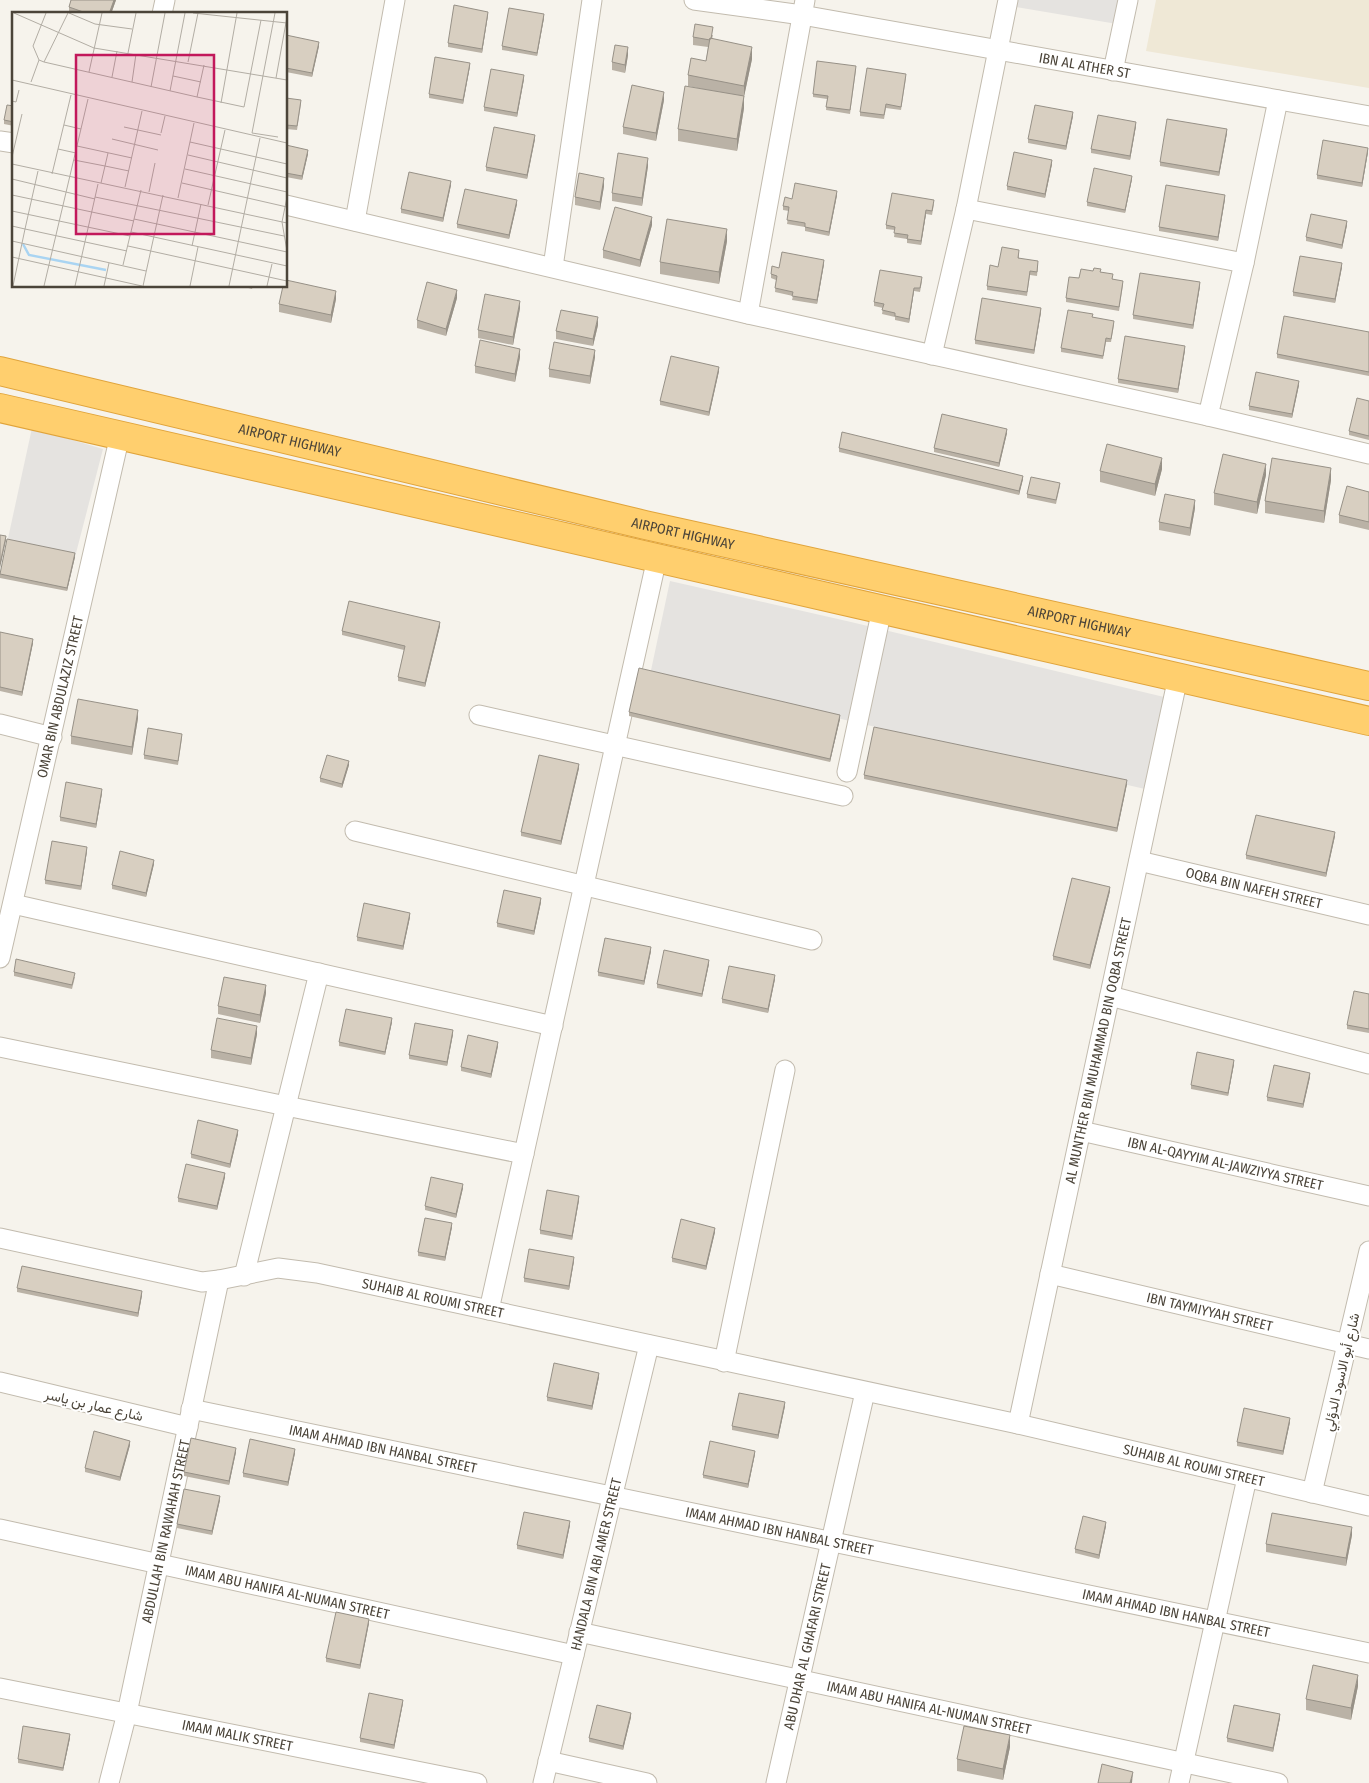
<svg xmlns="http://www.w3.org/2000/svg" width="1369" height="1783" viewBox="0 0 1369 1783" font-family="'Fira Sans Condensed',Vazirmatn,sans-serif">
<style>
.education{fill:#efe8d6}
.parking{fill:#e5e3e0}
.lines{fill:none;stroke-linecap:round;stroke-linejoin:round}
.street-casing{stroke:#c2bbae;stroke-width:21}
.highway-casing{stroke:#e0a43c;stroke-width:30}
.street{stroke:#fff;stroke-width:19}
.highway{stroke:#ffcf6e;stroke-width:28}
.wall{fill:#bab2a6}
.shaded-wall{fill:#979187}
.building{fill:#d8cfc1;stroke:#979187}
.labels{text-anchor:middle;stroke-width:4;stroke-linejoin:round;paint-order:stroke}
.street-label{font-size:14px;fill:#4b4439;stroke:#fff}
.inset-river{fill:none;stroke:#a9d4f2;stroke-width:2.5}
.inset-road{fill:none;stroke:#b2ada4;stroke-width:1}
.view{fill:#c2185b;fill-opacity:0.15;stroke:#c2185b;stroke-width:2.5}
.inset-edge{fill:none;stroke:#4b4439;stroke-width:2.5}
</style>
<rect width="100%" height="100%" fill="#f6f3ec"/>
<path class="education" d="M1156,0H1369V88L1146,51Z"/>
<path class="parking" d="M998,0H1121L1117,24L998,4Z
M32,428L103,449L75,557L7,543Z
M670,581L851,622L1164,697L1145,789L650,675Z"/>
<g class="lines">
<g class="street-casing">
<g id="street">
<path id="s1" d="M694,0L802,15L1369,116"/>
<path d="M162,14L165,0"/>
<path d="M1113,71L1128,0"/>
<path d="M0,141L14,143"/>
<path d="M286,205L748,314L1208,416L1244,263L1278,100"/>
<path d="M966,209L1244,263"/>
<path d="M355,221L395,0"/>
<path d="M553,267L592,0"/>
<path d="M748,314L805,0"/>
<path d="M932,355L966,209L1008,0"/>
<path d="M1208,416L1369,454"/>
<path d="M479,715L843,796"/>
<path d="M0,724L52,737"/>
<path d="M847,772L882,609"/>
<path d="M355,831L812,940"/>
<path id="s2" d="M1139,861L1369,915"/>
<path d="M13,904L553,1026"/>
<path id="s3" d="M0,958L120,435"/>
<path d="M1110,996L1369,1064"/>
<path d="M0,1047L286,1106L319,973"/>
<path id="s4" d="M1081,1131L1369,1196"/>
<path id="s5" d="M0,1238L202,1282L219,1280L278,1268L317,1273L1018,1424L1369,1506"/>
<path id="s6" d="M1050,1274L1369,1349"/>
<path d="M244,1276L286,1106L524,1154"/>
<path d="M489,1310L657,558"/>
<path d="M724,1362L785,1070"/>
<path d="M0,1382L188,1427"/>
<path id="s7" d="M191,1409L1369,1653"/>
<path id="s8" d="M1018,1424L1178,677"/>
<path d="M1312,1493L1369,1251"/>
<path id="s9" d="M0,1529L574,1655"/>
<path id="s10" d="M579,1632L1278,1783"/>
<path id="s11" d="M0,1688L477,1783"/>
<path d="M548,1761L647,1783"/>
<path id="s12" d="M109,1783L127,1713L219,1280"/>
<path id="s13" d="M543,1783L649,1345"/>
<path id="s14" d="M776,1783L865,1392"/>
<path d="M1179,1783L1247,1478"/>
</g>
</g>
<g class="highway-casing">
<g id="highway">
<path id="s15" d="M0,371L645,525L1369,686"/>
<path d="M0,408L1369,721"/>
</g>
</g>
<use href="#street" class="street"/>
<use href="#highway" class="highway"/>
</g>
<path class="wall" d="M71,0H116L111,14H78L69,11V7Z
M488,15L482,53L448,47V43Z
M544,18L537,56L502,50V46Z
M286,35L319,46L312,77L286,72Z
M713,35L712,39L752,59L744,96V108L737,151L678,141V129L711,91L688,86V75L706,61L708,47L693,45V37Z
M628,55L625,73L612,70V62Z
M470,66L463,104L429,98V94Z
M856,70L850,114L826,110L827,99L813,97V94Z
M906,78L901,110L886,108L884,119L860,116V112Z
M524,79L517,117L484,111V107Z
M286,98L301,104L297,130L286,129Z
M664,100L656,141L623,134V127Z
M14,106V126L4,124V120Z
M1073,116L1066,150L1028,143V139Z
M1136,126L1130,160L1091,153V149Z
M1227,133L1219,176L1160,166V162Z
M535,139L527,179L486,171V167Z
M286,145L308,154L302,180L286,177Z
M1368,152L1362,187L1317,179V175Z
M1052,164L1045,198L1007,190V186Z
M648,166L642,206L612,201V193Z
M1132,179L1125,213L1087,206V202Z
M451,185L443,222L401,213V209Z
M604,186L600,210L575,205V197Z
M837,195L829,236L805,231V227L787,224L789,211L783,210V206L792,199Z
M1225,199L1218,241L1159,231V227Z
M517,204L509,239L457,228V224Z
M934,204L932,215L926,214L921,245L907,243V239L894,237L895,230L886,229V225Z
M652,225L640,267L603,258V250Z
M1347,225L1342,249L1306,241V237Z
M727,241L719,284L660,274V262Z
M1019,254V258L1038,265L1037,276L1030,275L1027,296L987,290V286L998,267Z
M824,264L817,304L792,300L793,296L775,292L776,280L771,278V274Z
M1342,267L1335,303L1293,296V292Z
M1101,272L1123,285L1119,311L1066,302V298L1079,278Z
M922,281L920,292L914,291L909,323L895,320V317L882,314L883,308L874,306V302Z
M241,286H253L252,289Z
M1200,286L1193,329L1133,319V315Z
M457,298L446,336L417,328V320Z
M336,299L331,323L279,312V304Z
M520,308L513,345L478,338V330Z
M1041,312L1034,354L975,344V340Z
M1093,317L1114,325L1111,342H1106L1103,359L1061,352V348Z
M598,325L593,346L556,339V331Z
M1369,332V376L1277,358V354Z
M1185,350L1178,393L1118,383V379Z
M520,357L515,382L475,373V366Z
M595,357L590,384L549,377V369Z
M719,371L709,416L660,405V401Z
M1299,385L1292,418L1249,410V406Z
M1369,401V440L1349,435V431Z
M1007,433L999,467L934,452V448Z
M839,448L1023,479L1019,495L839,452Z
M1162,469L1155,496L1100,482V471Z
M1266,475L1257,514L1214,505V493Z
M1331,480L1324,523L1265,513V501Z
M1060,486L1056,504L1027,498V494Z
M1369,492V530L1339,523V515Z
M1195,508L1190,536L1159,530V522Z
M75,557L67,591L0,578V572Z
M440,626L425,687L398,681V677L404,650L342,635V631Z
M0,632L33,643L22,696L0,691Z
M629,712L840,719L830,762L629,716Z
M138,718L132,755L71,744V736Z
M182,738L178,765L144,759V755Z
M349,765L342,788L320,782V778Z
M579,768L561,845L521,836V832Z
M864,775L1127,784L1117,832L864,779Z
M102,793L96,828L60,821V817Z
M1335,836L1326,877L1246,859V855Z
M87,851L81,890L45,884V880Z
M154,864L146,897L112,889V885Z
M1110,891L1090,969L1053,960V956Z
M541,902L534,935L497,927V923Z
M410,917L403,950L357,941V937Z
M651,951L644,985L598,976V972Z
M709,964L702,997L657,988V984Z
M14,972L75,977L72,989L14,976Z
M775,979L768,1013L722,1003V999Z
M266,993L260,1023L218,1014V1006Z
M1369,994V1033L1347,1029V1025Z
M392,1022L385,1055L339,1046V1042Z
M257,1034L251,1065L211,1058V1050Z
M453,1034L447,1066L409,1059V1055Z
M498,1046L491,1078L461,1071V1067Z
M1234,1064L1228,1096L1191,1089V1085Z
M1310,1077L1303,1108L1267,1101V1097Z
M238,1134L230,1168L191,1158V1154Z
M225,1177L217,1210L178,1202V1198Z
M463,1188L456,1218L425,1210V1206Z
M579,1200L572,1240L540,1234V1230Z
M452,1227L445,1261L418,1256V1252Z
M715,1232L706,1270L672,1262V1258Z
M574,1261L569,1290L524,1282V1278Z
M17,1288L142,1295L138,1317L17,1292Z
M599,1377L592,1410L547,1401V1397Z
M785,1406L778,1439L732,1430V1426Z
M1290,1422L1283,1455L1237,1446V1442Z
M130,1445L120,1481L85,1472V1468Z
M236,1452L229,1485L184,1476V1472Z
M295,1453L288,1486L243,1477V1473Z
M755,1454L748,1488L703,1478V1475Z
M220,1500L212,1535L177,1528V1524Z
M570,1525L563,1559L517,1549V1545Z
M1106,1526L1099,1559L1075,1553V1549Z
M1352,1535L1346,1566L1266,1552V1544Z
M369,1623L360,1669L326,1662V1658Z
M1358,1686L1351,1720L1306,1710V1699Z
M403,1703L394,1749L360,1742V1738Z
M631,1717L623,1750L589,1742V1738Z
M1280,1718L1273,1752L1227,1742V1738Z
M70,1738L63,1771L18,1763V1759Z
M1010,1747L1003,1780L957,1771V1759Z"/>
<path class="shaded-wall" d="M114,0H116L111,14H109Z
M488,12V15L482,53V49Z
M544,14V18L537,56V53Z
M319,42V46L312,77V73Z
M628,47V55L625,73V65Z
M752,47V59L744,97V86Z
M470,63V66L463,104V100Z
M524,75V79L517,117V113Z
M664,92V100L656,141V133Z
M744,96V108L737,151V139Z
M1073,112V116L1066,150V146Z
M1136,122V126L1130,160V156Z
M1227,129V133L1219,176V172Z
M535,135V139L527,179V175Z
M1368,148V152L1362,187V183Z
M308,150V154L302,180V176Z
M648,158V166L642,206V198Z
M1052,160V164L1045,198V194Z
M1132,176V179L1125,213V210Z
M604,178V186L600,210V202Z
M451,181V185L443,222V218Z
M837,191V195L829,236V232Z
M1225,195V199L1218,241V237Z
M517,200V204L509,239V235Z
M926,210V214L921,245V241Z
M652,217V225L640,267V260Z
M1347,221V225L1342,249V245Z
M727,229V241L719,284V272Z
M824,260V264L817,304V300Z
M1342,263V267L1335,303V299Z
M1200,282V286L1193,329V325Z
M914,288V291L909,323V319Z
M457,290V298L446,336V329Z
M336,291V299L331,323V315Z
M520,301V308L513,345V337Z
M1041,308V312L1034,354V350Z
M598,317V325L593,346V339Z
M1185,346V350L1178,393V389Z
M520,349V357L515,382V374Z
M595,350V357L590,384V376Z
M719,367V371L709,416V412Z
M1299,381V385L1292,418V414Z
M1007,429V433L999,467V463Z
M1162,458V469L1155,496V484Z
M1266,464V475L1257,514V502Z
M1331,468V480L1324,523V511Z
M1023,476V479L1019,495V491Z
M1195,500V508L1190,536V528Z
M6,536V540L0,568V564Z
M75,553V557L67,591V588Z
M440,622V626L425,687V683Z
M33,639V643L22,696V692Z
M138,710V718L132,755V747Z
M840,715V719L830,762V759Z
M349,761V765L342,788V784Z
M579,764V768L561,845V841Z
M1127,780V784L1117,832V828Z
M102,789V793L96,828V824Z
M1335,832V836L1326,877V873Z
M87,847V851L81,890V886Z
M154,860V864L146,897V893Z
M1110,887V891L1090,969V965Z
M541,898V902L534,935V931Z
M410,913V917L403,950V946Z
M651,947V951L644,985V981Z
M709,960V964L702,997V994Z
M775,975V979L768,1013V1009Z
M266,985V993L260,1023V1015Z
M392,1018V1022L385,1055V1052Z
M257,1026V1034L251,1065V1058Z
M453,1030V1034L447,1066V1062Z
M498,1042V1046L491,1078V1074Z
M1234,1060V1064L1228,1096V1093Z
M1310,1073V1077L1303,1108V1104Z
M238,1130V1134L230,1168V1164Z
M225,1173V1177L217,1210V1206Z
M463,1184V1188L456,1218V1214Z
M579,1196V1200L572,1240V1236Z
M452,1223V1227L445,1261V1257Z
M715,1228V1232L706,1270V1266Z
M574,1257V1261L569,1290V1286Z
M142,1291V1295L138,1317V1313Z
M599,1373V1377L592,1410V1406Z
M785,1402V1406L778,1439V1435Z
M1290,1418V1422L1283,1455V1451Z
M130,1441V1445L120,1481V1477Z
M236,1448V1452L229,1485V1481Z
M295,1449V1453L288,1486V1482Z
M755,1451V1454L748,1488V1484Z
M220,1496V1500L212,1535V1531Z
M570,1521V1525L563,1559V1555Z
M1106,1522V1526L1099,1559V1555Z
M1352,1527V1535L1346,1566V1558Z
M369,1619V1623L360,1669V1665Z
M1358,1675V1686L1351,1720V1708Z
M403,1700V1703L394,1749V1745Z
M631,1713V1717L623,1750V1746Z
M1280,1714V1718L1273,1752V1748Z
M70,1734V1738L63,1771V1768Z
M1010,1735V1747L1003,1780V1769Z
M1133,1772L1132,1783H1130Z"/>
<path class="building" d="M71,0H114L109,14H89L69,7Z
M454,5L488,12L482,49L448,43Z
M509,8L544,14L537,53L502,46Z
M695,24L713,27L711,39L710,38V40L693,37Z
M286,35L319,42L312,73L286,68Z
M710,38L752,47L744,86L688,75L691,58L706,61Z
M615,45L628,47L625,65L612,62Z
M435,57L470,63L463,100L429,94Z
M817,61L856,66L850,110L826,107L828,96L813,94Z
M867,68L906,74L901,107L886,104L884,115L860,112Z
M491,69L524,75L517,113L484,107Z
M632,85L664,92L656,133L623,127Z
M685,86L744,96L737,139L678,129Z
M286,98L301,100L297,126L286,125Z
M7,105L14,106V122L4,120Z
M1035,105L1073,112L1066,146L1028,139Z
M1098,115L1136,122L1130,156L1091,149Z
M1167,119L1227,129L1219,172L1160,162Z
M494,127L535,135L527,175L486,167Z
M1323,140L1368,148L1362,183L1317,175Z
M286,145L308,150L302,176L286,173Z
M1014,152L1052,160L1045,194L1007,186Z
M618,153L648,158L642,198L612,193Z
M1094,168L1132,176L1125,210L1087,202Z
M409,172L451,181L443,218L401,209Z
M579,173L604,178L600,202L575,197Z
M795,183L837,191L829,232L805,227V223L787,220L789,207L783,206L785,197L792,199Z
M1166,185L1225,195L1218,237L1159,227Z
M465,189L517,200L509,235L457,224Z
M892,193L934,200L932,211L926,210L921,241L907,239L908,235L894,233L895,227L886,225Z
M615,207L652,217L640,260L603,250Z
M1311,214L1347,221L1342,245L1306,237Z
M667,219L727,229L719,272L660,262Z
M1002,247L1019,250L1018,258L1038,261L1037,272L1030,271L1027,292L987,286L990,265L998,267Z
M782,252L824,260L817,300L792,296L793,292L775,288L777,276L771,274L772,266L779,268Z
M1300,256L1342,263L1335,299L1293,292Z
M1094,268L1101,269L1100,272L1113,274L1112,279L1123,281L1119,307L1066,298L1069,277L1079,278L1081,269L1093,271Z
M880,270L922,277L920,288H914L909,319L895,316V313L882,310L884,304L874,302Z
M1140,273L1200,282L1193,325L1133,315Z
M286,280L336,291L331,315L279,304L283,286H286Z
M427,282L457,290L446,329L417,320Z
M485,294L520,301L513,337L478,330Z
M982,298L1041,308L1034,350L975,340Z
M561,310L598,317L593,339L556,331Z
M1068,310L1093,314L1092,317L1114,321L1111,339L1106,338L1103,356L1061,348Z
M1284,316L1369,332V372L1277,354Z
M1125,336L1185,346L1178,389L1118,379Z
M480,340L520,349L515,374L475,366Z
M554,342L595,350L590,376L549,369Z
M671,356L719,367L709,412L660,401Z
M1256,372L1299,381L1292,414L1249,406Z
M1357,398L1369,401V436L1349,431Z
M942,414L1007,429L999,463L934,448Z
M842,432L1023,476L1019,491L839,448Z
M1107,444L1162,458L1155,484L1100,471Z
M1223,454L1266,464L1257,502L1214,493Z
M1272,458L1331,468L1324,511L1265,501Z
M1031,477L1060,483L1056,500L1027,494Z
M1347,486L1369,492V522L1339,515Z
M1165,494L1195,500L1190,528L1159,522Z
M0,535L6,536L0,564Z
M7,539L75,553L67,588L0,574Z
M349,601L440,622L425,683L398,677L405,646L342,631Z
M0,632L33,639L22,692L0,687Z
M639,668L840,715L830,759L629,712Z
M78,699L138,710L132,747L71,736Z
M874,727L1127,780L1117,828L864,775Z
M148,728L182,734L178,761L144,755Z
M327,755L349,761L342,784L320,778Z
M539,755L579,764L561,841L521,832Z
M66,782L102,789L96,824L60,817Z
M1256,815L1335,832L1326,873L1246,855Z
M52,841L87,847L81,886L45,880Z
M120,851L154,860L146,893L112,885Z
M1072,878L1110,887L1090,965L1053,956Z
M504,890L541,898L534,931L497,923Z
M364,903L410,913L403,946L357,937Z
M605,938L651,947L644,981L598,972Z
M664,950L709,960L702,994L657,984Z
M16,959L75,973L72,985L14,972Z
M729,966L775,975L768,1009L722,999Z
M224,977L266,985L260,1015L218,1006Z
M1354,991L1369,994V1029L1347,1025Z
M346,1009L392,1018L385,1052L339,1042Z
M217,1018L257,1026L251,1058L211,1050Z
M415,1023L453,1030L447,1062L409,1055Z
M468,1035L498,1042L491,1074L461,1067Z
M1197,1052L1234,1060L1228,1093L1191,1085Z
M1274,1065L1310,1073L1303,1104L1267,1097Z
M198,1120L238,1130L230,1164L191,1154Z
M186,1164L225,1173L217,1206L178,1198Z
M431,1177L463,1184L456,1214L425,1206Z
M547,1190L579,1196L572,1236L540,1230Z
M425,1218L452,1223L445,1257L418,1252Z
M681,1219L715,1228L706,1266L672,1258Z
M529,1249L574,1257L569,1286L524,1278Z
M22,1266L142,1291L138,1313L17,1288Z
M554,1363L599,1373L592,1406L547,1397Z
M739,1393L785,1402L778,1435L732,1426Z
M1244,1408L1290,1418L1283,1451L1237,1442Z
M94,1431L130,1441L120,1477L85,1468Z
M191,1438L236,1448L229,1481L184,1472Z
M250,1439L295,1449L288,1482L243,1473Z
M710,1441L755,1451L748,1484L703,1475Z
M184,1489L220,1496L212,1531L177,1524Z
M524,1512L570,1521L563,1555L517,1545Z
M1272,1513L1352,1527L1346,1558L1266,1544Z
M1083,1516L1106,1522L1099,1555L1075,1549Z
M336,1612L369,1619L360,1665L326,1658Z
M1313,1665L1358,1675L1351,1708L1306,1699Z
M369,1693L403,1700L394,1745L360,1738Z
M597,1705L631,1713L623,1746L589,1738Z
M1234,1705L1280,1714L1273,1748L1227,1738Z
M23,1726L70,1734L63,1768L18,1759Z
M964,1726L1010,1735L1003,1769L957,1759Z
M1102,1764L1133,1772L1130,1783H1098Z"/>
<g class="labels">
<g class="street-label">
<text dy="5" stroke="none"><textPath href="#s1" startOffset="396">IBN AL ATHER ST</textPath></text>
<text dy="5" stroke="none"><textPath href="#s15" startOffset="298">AIRPORT HIGHWAY</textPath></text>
<text dy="5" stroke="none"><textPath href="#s15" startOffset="702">AIRPORT HIGHWAY</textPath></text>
<text dy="5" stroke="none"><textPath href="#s15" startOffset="1108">AIRPORT HIGHWAY</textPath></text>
<text dy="5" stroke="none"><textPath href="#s3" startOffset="268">OMAR BIN ABDULAZIZ STREET</textPath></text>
<text dy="5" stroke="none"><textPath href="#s2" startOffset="118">OQBA BIN NAFEH STREET</textPath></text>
<text dy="5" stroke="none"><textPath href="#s8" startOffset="382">AL MUNTHER BIN MUHAMMAD BIN OQBA STREET</textPath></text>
<text dy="5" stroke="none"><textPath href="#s4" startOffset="148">IBN AL-QAYYIM AL-JAWZIYYA STREET</textPath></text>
<text dy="5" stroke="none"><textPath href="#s5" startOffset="442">SUHAIB AL ROUMI STREET</textPath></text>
<text dy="5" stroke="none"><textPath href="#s6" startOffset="164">IBN TAYMIYYAH STREET</textPath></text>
<text transform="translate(1341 1372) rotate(-77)" y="5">شارع أبو الاسود الدؤلي</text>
<text transform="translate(94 1405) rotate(13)" y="5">شارع عمار بن ياسر</text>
<text dy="5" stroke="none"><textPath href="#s7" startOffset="196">IMAM AHMAD IBN HANBAL STREET</textPath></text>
<text dy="5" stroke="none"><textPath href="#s5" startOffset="1221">SUHAIB AL ROUMI STREET</textPath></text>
<text dy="5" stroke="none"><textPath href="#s7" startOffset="601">IMAM AHMAD IBN HANBAL STREET</textPath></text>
<text dy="5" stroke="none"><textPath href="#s12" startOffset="258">ABDULLAH BIN RAWAHAH STREET</textPath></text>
<text dy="5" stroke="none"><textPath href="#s13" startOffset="225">HANDALA BIN ABI AMER STREET</textPath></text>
<text dy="5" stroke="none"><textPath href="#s9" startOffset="294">IMAM ABU HANIFA AL-NUMAN STREET</textPath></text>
<text dy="5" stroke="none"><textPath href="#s7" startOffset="1006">IMAM AHMAD IBN HANBAL STREET</textPath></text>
<text dy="5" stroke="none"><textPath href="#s14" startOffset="140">ABU DHAR AL GHAFARI STREET</textPath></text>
<text dy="5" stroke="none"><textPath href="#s10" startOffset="358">IMAM ABU HANIFA AL-NUMAN STREET</textPath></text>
<text dy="5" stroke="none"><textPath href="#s11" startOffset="242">IMAM MALIK STREET</textPath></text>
</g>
</g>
<g transform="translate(12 12)">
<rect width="275" height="275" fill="#f6f3ec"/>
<path class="inset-river" d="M11,232L17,243L94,258"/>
<path class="inset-road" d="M2,1L82,36L275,68M34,1L21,34L27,48L32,50L185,85L192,53M57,1L83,12L120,17M181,1L275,11M116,41L124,1M32,50L56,1M176,50L186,1M77,60L90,1M161,64L189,70M100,65L105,39M264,66L275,5M0,68L275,131M19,70L27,48M120,70L124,42M139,75L153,1M158,79L173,1M185,85L232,95L249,8M0,89L4,90L7,78M209,91L225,1M52,113L69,117M112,115L149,123M149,121L153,104M240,121L263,1M240,121L266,125M100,127L146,138M178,130L275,152M65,134L120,146M46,137L64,141M176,143L275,166M0,145L10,102M62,148L93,154L96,141M0,152L275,211M173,157L275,180M40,162L59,83M0,167L83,187M89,171L93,154L117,159M170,171L275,195M113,175L130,99M137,180L143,151M0,183L122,209M83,185L272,224M275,185L270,210L275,239M166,186L182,111M196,193L213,118M0,199L118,224M122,207L275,240M0,214L13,217L26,159M119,220L275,254M0,229L134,259M116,234L275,269M180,234L189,192M0,245L130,274M111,253L129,178M1,274L13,217L115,239M32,274L76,87M63,274L86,172M92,274L97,251M131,274L151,183M178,274L186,235M217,274L248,126M255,274L260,252"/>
<path class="view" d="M64,43H202V222H64Z"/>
<rect width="275" height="275" class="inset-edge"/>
</g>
</svg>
